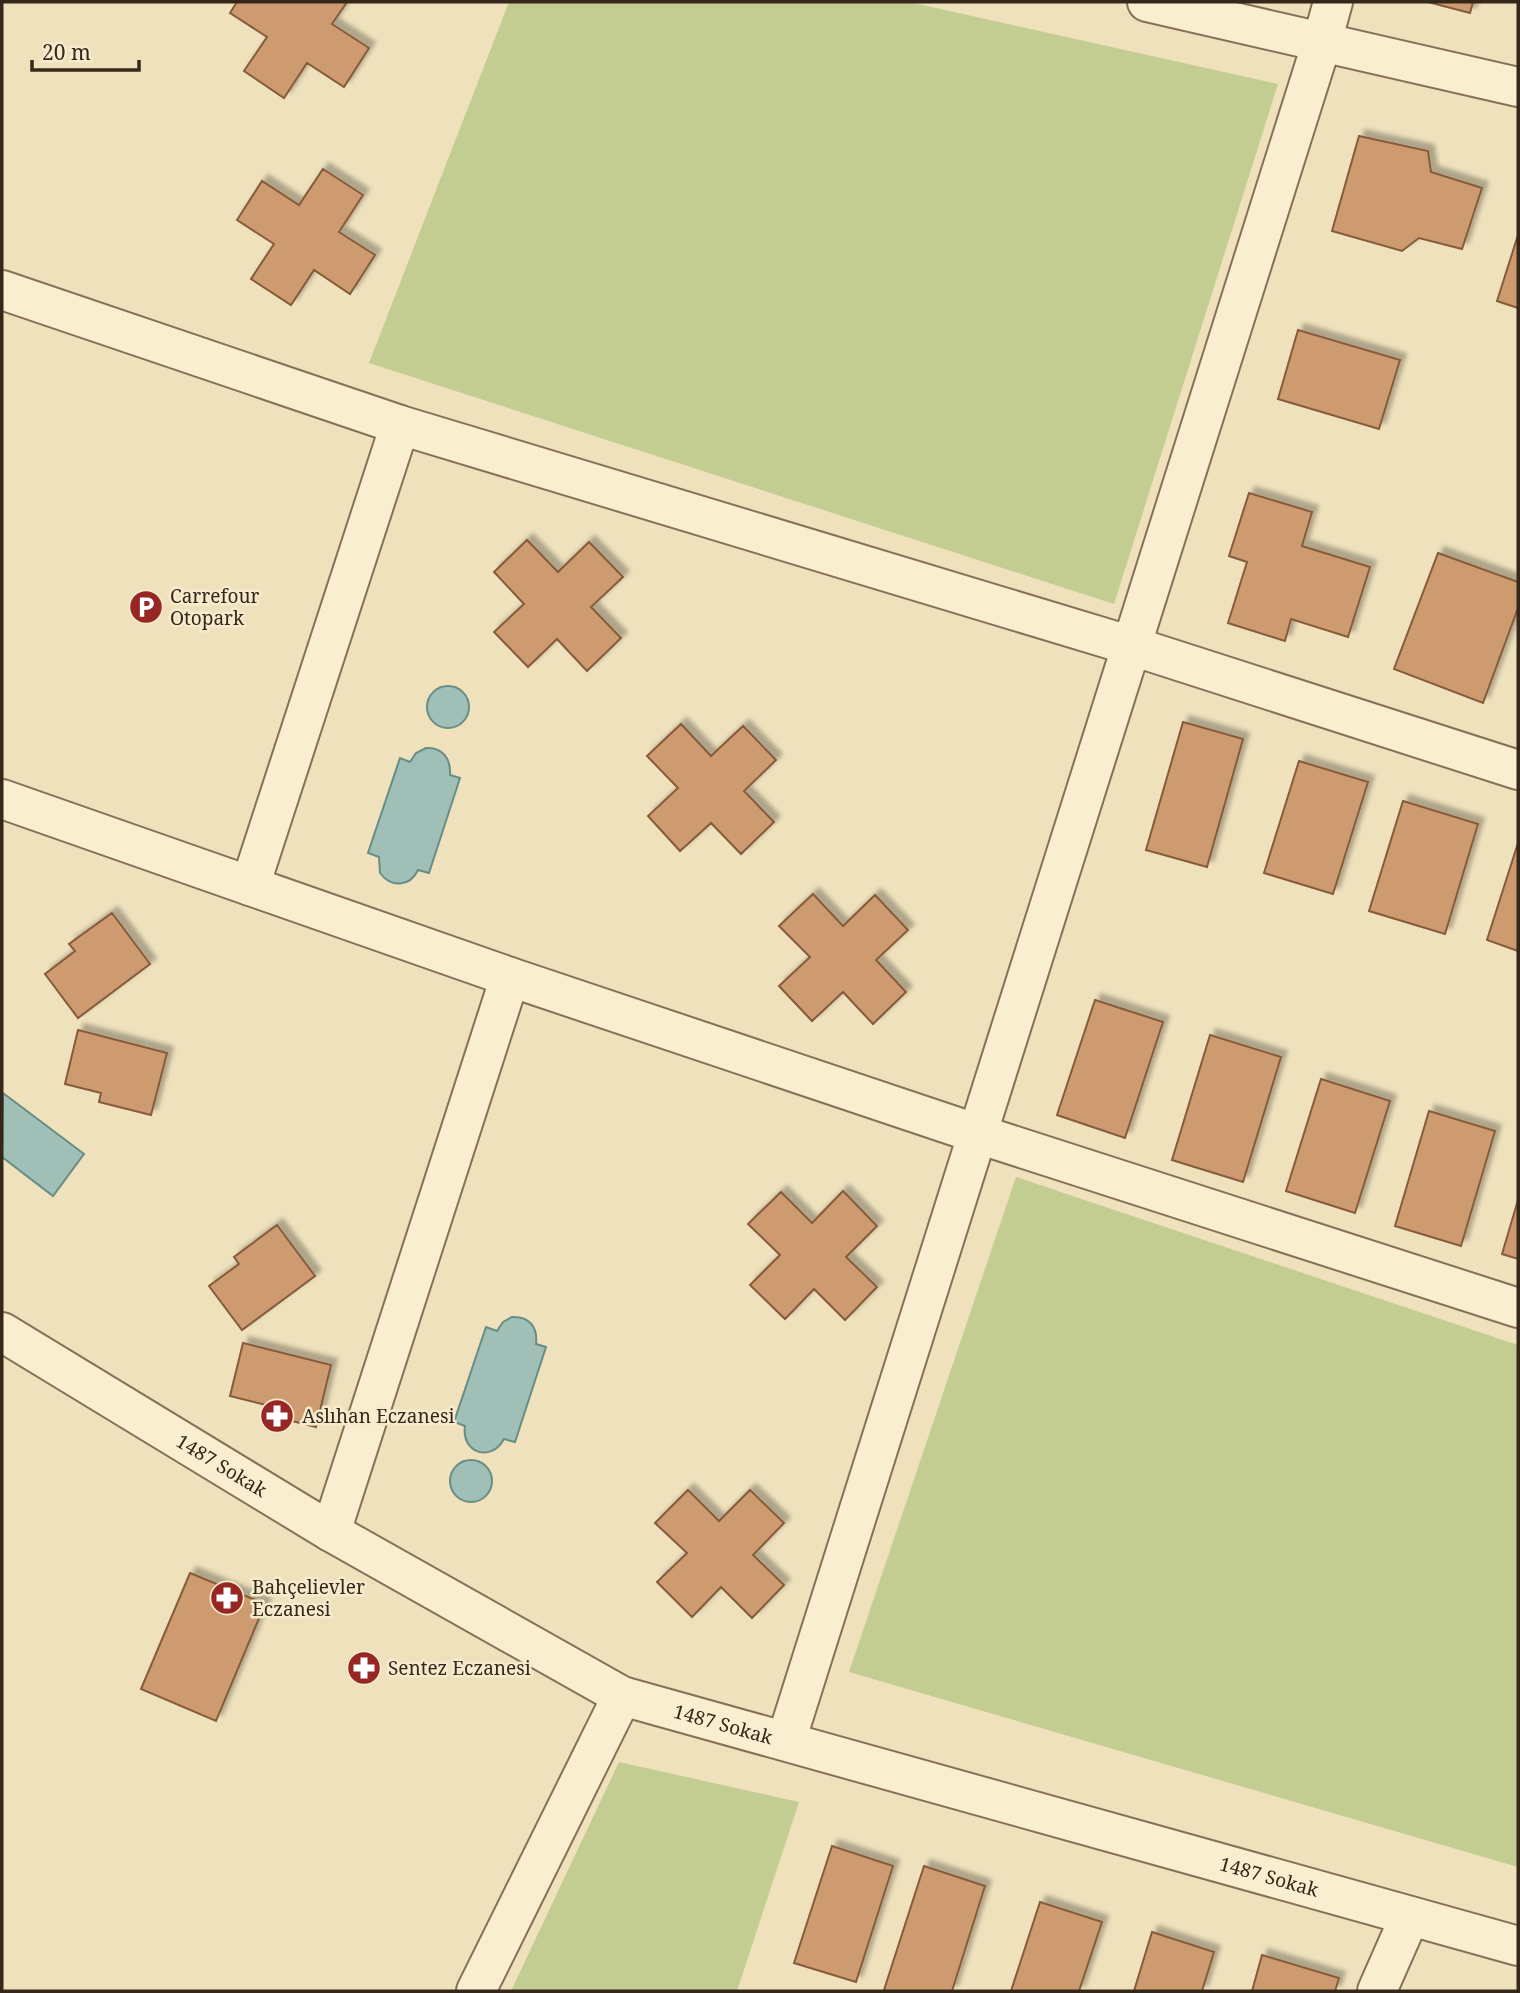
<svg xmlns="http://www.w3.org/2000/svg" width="1520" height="1993" viewBox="0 0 1520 1993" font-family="'Noto Serif',serif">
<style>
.green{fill:#c3cc91}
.water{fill:#a0bfb7;stroke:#688d85;stroke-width:2}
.building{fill:#ce9b71;stroke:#865b3b;stroke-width:2;filter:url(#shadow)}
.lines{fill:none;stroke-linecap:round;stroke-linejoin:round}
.minor-casing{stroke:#867156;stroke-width:42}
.minor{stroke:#f9eecf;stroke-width:38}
.labels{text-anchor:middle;stroke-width:5;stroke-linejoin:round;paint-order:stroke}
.poi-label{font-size:19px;fill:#35281b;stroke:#f6ebcc;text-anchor:start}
.street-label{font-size:19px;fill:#35281b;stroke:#f6ebcc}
</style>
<defs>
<filter id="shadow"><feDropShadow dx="6" dy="-6" stdDeviation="2" flood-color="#0004"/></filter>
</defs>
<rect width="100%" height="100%" fill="#eee1bc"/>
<path class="green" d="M509,2H909L1278,84L1114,604L369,363Z
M1016,1177L1518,1345V1867L849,1672Z
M619,1762L799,1802L737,1991H511Z"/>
<path class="water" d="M427 707a21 21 0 1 1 42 0a21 21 0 1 1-42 0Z
M426,748C443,747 451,759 450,775L460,778L429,873L418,870C410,887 391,888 380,873L379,857L368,853L400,758L410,762L416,753Z
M3,1093L84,1154L53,1196L2,1157Z
M512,1317C529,1316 538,1327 536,1344L546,1347L515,1442L504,1439C491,1463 461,1453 465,1426L454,1422L486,1327L497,1331L503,1322Z
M450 1481a21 21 0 1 1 42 0a21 21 0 1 1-42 0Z"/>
<path class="building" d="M237,2H347L332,24L369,48L344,87L307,63L284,98L244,71L267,37L230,13Z
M1428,2H1473L1470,13Z
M1359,136L1428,151L1431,172L1482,188L1462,249L1419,238L1402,251L1332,231Z
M323,169L363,195L339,232L375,255L350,294L314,270L291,305L251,279L274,244L237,220L262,181L299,205Z
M1518,235V308L1497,301Z
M1298,330L1400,360L1379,429L1278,399Z
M1249,493L1312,512L1302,546L1370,567L1348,637L1291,619L1285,641L1228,623L1247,562L1229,556Z
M527,540L558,572L589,542L623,577L591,607L621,638L587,671L557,639L528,667L494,632L524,604L494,572Z
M1438,553L1518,582V608L1483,703L1394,669Z
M1183,722L1243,739L1207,867L1146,850Z
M681,724L711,756L743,726L776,760L744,791L774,822L741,854L711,823L680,851L648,816L678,788L647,756Z
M1299,761L1368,782L1333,894L1264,873Z
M1403,801L1478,824L1445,934L1369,911Z
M1518,843V951L1487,940Z
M813,894L843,926L875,895L908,930L876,960L906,992L873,1024L843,992L812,1021L779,986L810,957L779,926Z
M112,913L150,964L78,1018L45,974L75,951L69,944Z
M1095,1000L1163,1022L1125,1138L1057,1115Z
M78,1030L167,1053L151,1115L99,1102L101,1093L65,1084Z
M1210,1035L1281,1057L1243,1182L1172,1160Z
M1321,1079L1390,1101L1355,1213L1286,1191Z
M1429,1111L1495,1131L1461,1246L1395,1226Z
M843,1191L877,1226L846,1257L877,1287L845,1320L814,1289L785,1319L750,1285L780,1255L748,1224L781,1192L812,1223Z
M1518,1200V1259L1502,1254Z
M277,1225L315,1276L242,1330L209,1286L239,1264L234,1257Z
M243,1343L331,1365L316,1427L264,1414L266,1405L230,1396Z
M688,1490L719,1521L750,1490L784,1523L753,1555L784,1585L752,1618L721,1587L692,1617L657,1582L687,1553L655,1523Z
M190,1573L265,1604L216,1721L141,1689Z
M832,1846L893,1866L856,1982L794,1963Z
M924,1866L985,1886L952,1991H888L884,1990Z
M1040,1902L1102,1922L1079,1991H1011Z
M1152,1932L1214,1952L1202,1991H1134Z
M1262,1955L1339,1978L1335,1991H1252Z"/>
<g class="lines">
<g class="minor-casing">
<g id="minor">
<path d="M1147,2L1518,87"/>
<path d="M2,290L400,425L1132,646L1518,770"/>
<path d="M2,799L510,977L978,1134L1518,1308"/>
<path d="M250,886L400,425"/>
<path id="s1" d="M2,1332L331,1532L622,1696L1518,1946"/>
<path d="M331,1532L510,977"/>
<path d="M786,1741L1322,42L1333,2"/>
<path d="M476,1991L622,1696"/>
<path d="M1377,1991L1410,1916"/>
</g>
</g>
<use href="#minor" class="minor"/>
</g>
<defs>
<g id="parking-disc" transform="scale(1.75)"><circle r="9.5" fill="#962724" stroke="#f6ebcc"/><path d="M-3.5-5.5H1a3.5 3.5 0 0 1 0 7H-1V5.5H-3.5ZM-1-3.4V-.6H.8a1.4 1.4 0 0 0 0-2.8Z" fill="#fff"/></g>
<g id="pharmacy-disc" transform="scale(1.75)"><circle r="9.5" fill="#962724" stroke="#f6ebcc"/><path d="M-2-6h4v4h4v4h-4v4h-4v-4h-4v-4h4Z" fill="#fff"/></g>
</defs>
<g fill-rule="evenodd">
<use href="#parking-disc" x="146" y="607"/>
<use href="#pharmacy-disc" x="277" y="1416"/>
<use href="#pharmacy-disc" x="227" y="1598"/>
<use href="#pharmacy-disc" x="364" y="1668"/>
</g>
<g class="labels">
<g class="poi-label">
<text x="170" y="603">Carrefour<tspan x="170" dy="22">Otopark</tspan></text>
<text x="302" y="1423">Aslıhan Eczanesi</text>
<text x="252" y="1594">Bahçelievler<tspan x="252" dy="22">Eczanesi</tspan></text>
<text x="388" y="1675">Sentez Eczanesi</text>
</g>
<g class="street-label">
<text dy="7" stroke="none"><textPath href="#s1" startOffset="257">1487 Sokak</textPath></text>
<text dy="7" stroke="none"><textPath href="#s1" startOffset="824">1487 Sokak</textPath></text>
<text dy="7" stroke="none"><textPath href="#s1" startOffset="1391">1487 Sokak</textPath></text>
</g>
</g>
<rect width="1520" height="1993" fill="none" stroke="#35281b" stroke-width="7"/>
<path d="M32 60v10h107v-10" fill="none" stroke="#35281b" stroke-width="3.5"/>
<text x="42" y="60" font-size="21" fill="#35281b" stroke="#f6ebcc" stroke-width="5" paint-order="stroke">20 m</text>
</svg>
